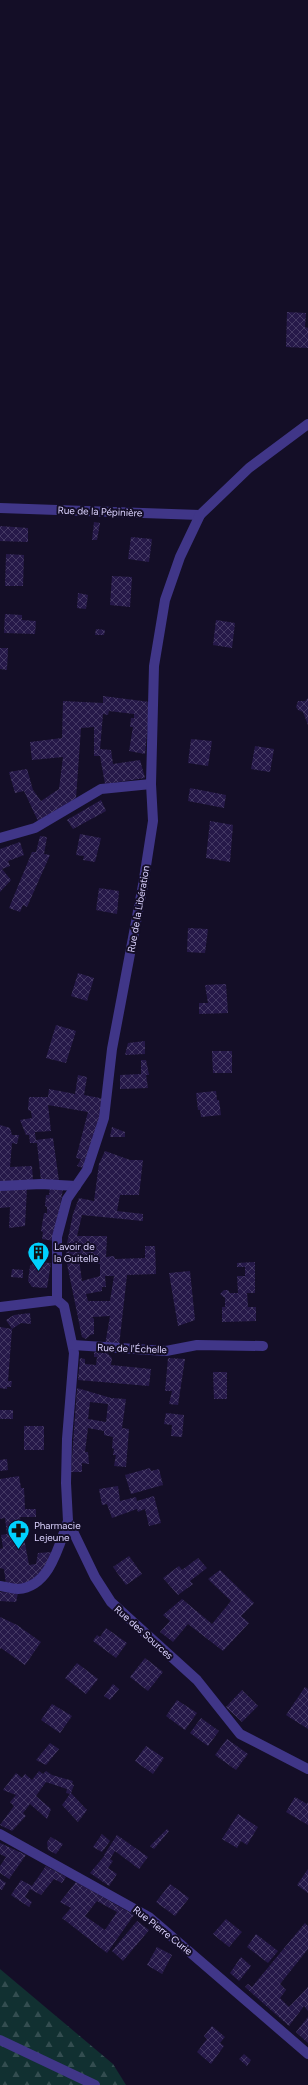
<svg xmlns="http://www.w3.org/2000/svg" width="308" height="2085" font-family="Figtree,sans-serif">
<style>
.forest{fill:url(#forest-firs)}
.building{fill:url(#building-cross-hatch);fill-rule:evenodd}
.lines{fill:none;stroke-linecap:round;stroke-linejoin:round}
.minor{stroke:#403688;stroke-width:10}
.labels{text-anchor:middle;stroke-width:4;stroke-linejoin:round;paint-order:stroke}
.street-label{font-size:10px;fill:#dcd3ff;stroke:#140e27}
.poi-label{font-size:10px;fill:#dcd3ff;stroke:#140e27;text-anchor:start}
</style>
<defs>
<pattern id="forest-firs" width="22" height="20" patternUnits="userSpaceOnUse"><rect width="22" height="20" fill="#113031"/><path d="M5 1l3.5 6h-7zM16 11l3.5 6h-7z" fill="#334d50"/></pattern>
<pattern id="building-cross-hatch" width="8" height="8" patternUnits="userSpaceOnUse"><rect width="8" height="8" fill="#261949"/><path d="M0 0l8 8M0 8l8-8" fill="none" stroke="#453a64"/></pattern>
</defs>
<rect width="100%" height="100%" fill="#140e27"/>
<polygon class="forest" points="0,1969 113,2064 126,2085 0,2085"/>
<g class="building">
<polygon points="287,312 306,313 305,327 308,328 308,348 286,347"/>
<polygon points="94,522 100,523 97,540 92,540"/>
<polygon points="0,526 28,528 28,542 0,541"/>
<polygon points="131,537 152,539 149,562 128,559"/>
<polygon points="6,554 24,555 23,586 5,586"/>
<polygon points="112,576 132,577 130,607 110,605"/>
<polygon points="78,593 88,595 86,609 77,608"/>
<polygon points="5,614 22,615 22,620 36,621 35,634 4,633"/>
<polygon points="216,620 235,623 232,648 213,645"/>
<polygon points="96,629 105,630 104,635 95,635"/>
<polygon points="0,648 8,648 7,670 0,669"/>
<polygon points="103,696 150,702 145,754 129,751 133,727 130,727 131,718 134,718 134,714 109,711 108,715 103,714 100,749 111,750 113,764 140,760 145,778 105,784 100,756 94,756 94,727 81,728 76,798 38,821 24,791 15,793 9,772 27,769 33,790 41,801 59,789 63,757 32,760 30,742 62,738 63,701 103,703"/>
<polygon points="308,698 308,725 303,712 298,710 296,707 298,701 305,701"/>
<polygon points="191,739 212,741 208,766 188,763"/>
<polygon points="255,746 274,749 270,772 251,769"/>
<polygon points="190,788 226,795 224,808 188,801"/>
<polygon points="101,800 106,811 73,829 67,820"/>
<polygon points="210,821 233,825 230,862 206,858"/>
<polygon points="80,834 101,838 95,862 83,860 84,856 76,855"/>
<polygon points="40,836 47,837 44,854 50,855 27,907 23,905 20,912 9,908 32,852 36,852"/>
<polygon points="20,842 24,855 8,861 10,866 2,869 11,880 0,892 0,849"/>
<polygon points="99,888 119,891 117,914 96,910"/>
<polygon points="188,928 208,929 205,953 187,952"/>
<polygon points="78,973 94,978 87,1001 71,996"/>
<polygon points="226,984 228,1013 199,1014 199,1003 208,1003 205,985"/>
<polygon points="56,1025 76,1031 66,1063 46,1058"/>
<polygon points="145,1041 145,1054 125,1055 128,1043"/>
<polygon points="212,1051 232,1051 232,1073 213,1073"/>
<polygon points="141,1060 146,1060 149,1075 146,1075 148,1088 120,1089 120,1075 141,1074"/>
<polygon points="78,1075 87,1077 84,1095 105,1099 95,1143 83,1168 77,1166 81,1159 76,1158 88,1112 48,1105 51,1131 35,1132 35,1134 36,1140 53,1138 59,1181 41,1181 37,1143 30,1143 29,1135 26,1135 20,1120 32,1118 31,1111 28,1110 29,1097 48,1097 49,1089 75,1094"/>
<polygon points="216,1091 217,1100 219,1100 221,1115 201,1117 200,1110 198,1110 196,1093"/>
<polygon points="0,1125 10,1128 12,1135 19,1135 17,1144 12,1143 10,1167 32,1166 33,1181 0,1182"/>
<polygon points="112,1127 125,1132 125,1137 110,1137"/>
<path d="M105,1151L130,1160H143L139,1195H120L117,1211L143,1214V1221L82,1215L77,1236H107L106,1257L114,1256L115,1259L145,1258V1246H155L156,1274L127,1275L119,1346L105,1345L110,1316L92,1317L94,1319V1334L90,1335L86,1339L82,1337L66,1259V1248L73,1214L79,1198L94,1201L99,1164ZM87,1258V1264H100V1276L82,1281L79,1259ZM105,1276H114L110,1301H88L86,1294L102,1291V1287H106Z"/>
<polygon points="27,1188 25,1226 9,1228 10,1207 0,1208 0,1190"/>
<polygon points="50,1188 63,1189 54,1241 42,1239 43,1232 41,1231 44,1213 47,1213 47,1207 45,1206 46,1195 49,1195"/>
<polygon points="36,1262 51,1263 47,1288 32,1287 28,1281 30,1266"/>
<polygon points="255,1262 255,1293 247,1293 248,1307 256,1307 256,1321 222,1322 222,1307 225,1307 225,1298 220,1294 224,1290 228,1290 230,1293 238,1293 237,1276 245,1276 245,1267 237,1267 237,1263"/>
<polygon points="12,1269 23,1270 23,1278 11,1277"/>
<polygon points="190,1271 195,1320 178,1326 169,1273"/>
<polygon points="30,1313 31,1324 21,1323 12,1329 6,1320 14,1315"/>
<polygon points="0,1327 12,1329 8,1381 12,1381 11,1387 7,1387 7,1389 0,1388"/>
<polygon points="94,1352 107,1353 112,1358 111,1365 151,1369 149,1386 78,1380 80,1358 85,1359 85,1364 96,1365 97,1357 94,1357"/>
<polygon points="168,1358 185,1359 178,1405 169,1404 172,1391 165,1391"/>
<polygon points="213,1372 227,1372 227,1399 214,1399"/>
<path d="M77,1388L111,1398L126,1399L122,1428L129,1429L126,1467L114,1466L116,1455H113L114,1449L112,1448L113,1437L104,1435V1431L88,1428L85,1452H88L89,1464L82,1463V1472H71ZM90,1402L108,1404L106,1422L88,1419Z"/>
<rect x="0" y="1410" width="13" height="9"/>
<polygon points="166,1413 184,1415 182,1437 171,1436 172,1425 164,1424"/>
<rect x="24" y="1426" width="20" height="24"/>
<polygon points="7,1459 8,1470 0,1471 0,1460"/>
<polygon points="150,1468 151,1471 159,1469 163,1485 131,1494 125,1475"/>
<polygon points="19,1476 21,1488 24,1488 25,1509 36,1509 36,1517 20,1517 29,1565 36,1564 38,1553 52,1552 49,1562 32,1581 14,1586 6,1584 4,1569 0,1568 0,1549 3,1548 1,1535 7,1534 5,1518 0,1519 0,1479"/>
<polygon points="118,1486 120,1501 136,1497 137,1501 154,1496 161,1523 149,1526 145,1509 138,1512 137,1509 112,1518 107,1504 102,1505 99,1489"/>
<polygon points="129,1556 142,1574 126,1585 113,1567"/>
<polygon points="198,1558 207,1568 190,1581 193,1584 178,1595 163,1578 179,1566 182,1570"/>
<polygon points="220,1570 254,1603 241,1616 249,1623 223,1651 188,1624 173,1642 160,1632 170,1621 163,1615 182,1599 212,1624 231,1601 208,1579"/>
<polygon points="0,1592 18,1593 16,1602 0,1601"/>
<polygon points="0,1617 17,1625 41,1642 25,1665 1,1648 0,1649"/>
<polygon points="106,1628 127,1643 116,1658 93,1641 97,1635 100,1637"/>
<polygon points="145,1658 163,1672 148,1691 130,1677"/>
<polygon points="77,1663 98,1679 86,1694 65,1678"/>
<polygon points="113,1684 119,1689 110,1700 104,1696"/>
<polygon points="305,1687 308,1689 308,1729 286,1715"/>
<polygon points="242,1690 258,1706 242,1722 226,1707"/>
<polygon points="177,1700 197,1713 185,1730 166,1716"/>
<polygon points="52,1704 72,1716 60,1733 41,1720"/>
<polygon points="201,1718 219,1731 208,1746 190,1733"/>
<polygon points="227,1739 248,1754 236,1770 215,1755"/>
<polygon points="50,1743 59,1749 46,1765 36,1760"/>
<polygon points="146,1746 164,1758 153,1774 135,1761"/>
<polygon points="39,1771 43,1774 46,1771 52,1775 73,1781 72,1784 74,1785 71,1793 87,1810 78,1822 62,1805 70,1794 66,1793 67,1789 46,1782 36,1796 51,1809 47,1819 30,1804 23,1813 26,1816 12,1831 0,1825 14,1806 10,1802 16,1795 3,1790 16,1773 22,1778 25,1774 32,1780"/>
<polygon points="295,1797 307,1804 308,1802 308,1825 286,1812"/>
<polygon points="238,1814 258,1827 247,1845 241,1841 237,1848 222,1839"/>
<polygon points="167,1829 169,1831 154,1849 150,1846"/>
<polygon points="102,1834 110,1841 102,1852 93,1847"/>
<polygon points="117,1835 148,1857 139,1869 115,1851 110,1859 113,1861 108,1868 117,1874 109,1886 90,1873 105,1855 104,1855"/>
<polygon points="51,1837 63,1844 56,1854 48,1850 47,1842"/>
<polygon points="0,1843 26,1855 9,1879 0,1873 0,1866 6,1857 0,1854"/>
<polygon points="46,1866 66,1877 62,1883 54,1879 41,1895 30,1889 25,1897 32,1902 29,1907 11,1895 21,1880 32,1886"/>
<polygon points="308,1869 308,1893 297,1885"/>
<polygon points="0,1879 6,1883 2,1890 0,1889"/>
<path d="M76,1882L134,1915L107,1953L62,1918L71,1908L60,1902ZM97,1901L117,1912L105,1930L85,1916Z"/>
<polygon points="170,1884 189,1898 175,1916 156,1902"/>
<polygon points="226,1919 242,1932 229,1947 213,1934"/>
<polygon points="137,1921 149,1930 123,1961 112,1951"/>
<polygon points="305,1923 308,1926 308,1949 280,1984 286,1990 280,1998 289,2007 308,1987 308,2011 304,2006 289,2026 245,1987 248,1984 252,1987"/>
<polygon points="256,1934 278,1951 268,1963 247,1947"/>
<polygon points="157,1947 172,1955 162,1974 147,1965"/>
<polygon points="241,1957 251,1966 239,1981 230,1973"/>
<polygon points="308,2017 308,2043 296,2032"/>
<polygon points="212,2026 225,2037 220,2043 224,2046 211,2064 197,2052 207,2039 204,2036"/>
<polygon points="244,2054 251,2060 247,2066 239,2059"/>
</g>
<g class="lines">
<g class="minor">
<polyline points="0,508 200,515"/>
<polyline points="0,838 35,828 101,789 151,784"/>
<polyline points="0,1186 41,1184 76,1186"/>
<polyline points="57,1300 64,1306 74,1353 67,1439 66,1483 68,1521 95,1577 111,1602 197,1680 240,1734 308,1769"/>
<polyline points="0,1307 57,1300 57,1237 67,1199 87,1170 104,1118 112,1049 143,885 153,821 151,784 154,666 165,600 180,557 200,515 249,468 308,424"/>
<polyline points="73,1345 166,1351 197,1345 263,1346"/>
<path d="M0,1586C6,1587 13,1589 18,1589C50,1587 59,1545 68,1521"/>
<polyline points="0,1834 149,1917 308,2054"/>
<polyline points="0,2040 95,2085"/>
</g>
</g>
<defs>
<symbol id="building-pin" viewBox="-11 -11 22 30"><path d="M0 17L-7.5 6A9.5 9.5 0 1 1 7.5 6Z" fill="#00d1fe" stroke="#140e27"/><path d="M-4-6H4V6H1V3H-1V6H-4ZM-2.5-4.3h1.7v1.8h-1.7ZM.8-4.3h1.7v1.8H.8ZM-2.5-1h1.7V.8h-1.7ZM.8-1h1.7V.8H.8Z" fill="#111"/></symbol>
<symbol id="pharmacy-pin" viewBox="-11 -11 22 30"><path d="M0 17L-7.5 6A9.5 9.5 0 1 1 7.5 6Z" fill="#00d1fe" stroke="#140e27"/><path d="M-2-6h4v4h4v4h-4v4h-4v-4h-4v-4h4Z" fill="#111"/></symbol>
</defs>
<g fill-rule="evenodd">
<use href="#building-pin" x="26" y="1240" width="25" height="34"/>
<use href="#pharmacy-pin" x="6" y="1518" width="25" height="34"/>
</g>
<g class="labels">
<g class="street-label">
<text transform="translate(100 511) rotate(2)" y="4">Rue de la Pépinière</text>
<text transform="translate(138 909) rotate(-80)" y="4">Rue de la Libération</text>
<text transform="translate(132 1348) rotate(2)" y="4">Rue de l'Échelle</text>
<text transform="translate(144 1632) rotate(42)" y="4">Rue des Sources</text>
<text transform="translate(163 1930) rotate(38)" y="4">Rue Pierre Curie</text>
</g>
<g class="poi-label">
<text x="54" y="1250">Lavoir de<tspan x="54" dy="12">la Guitelle</tspan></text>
<text x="34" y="1529">Pharmacie<tspan x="34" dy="12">Lejeune</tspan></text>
</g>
</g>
</svg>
